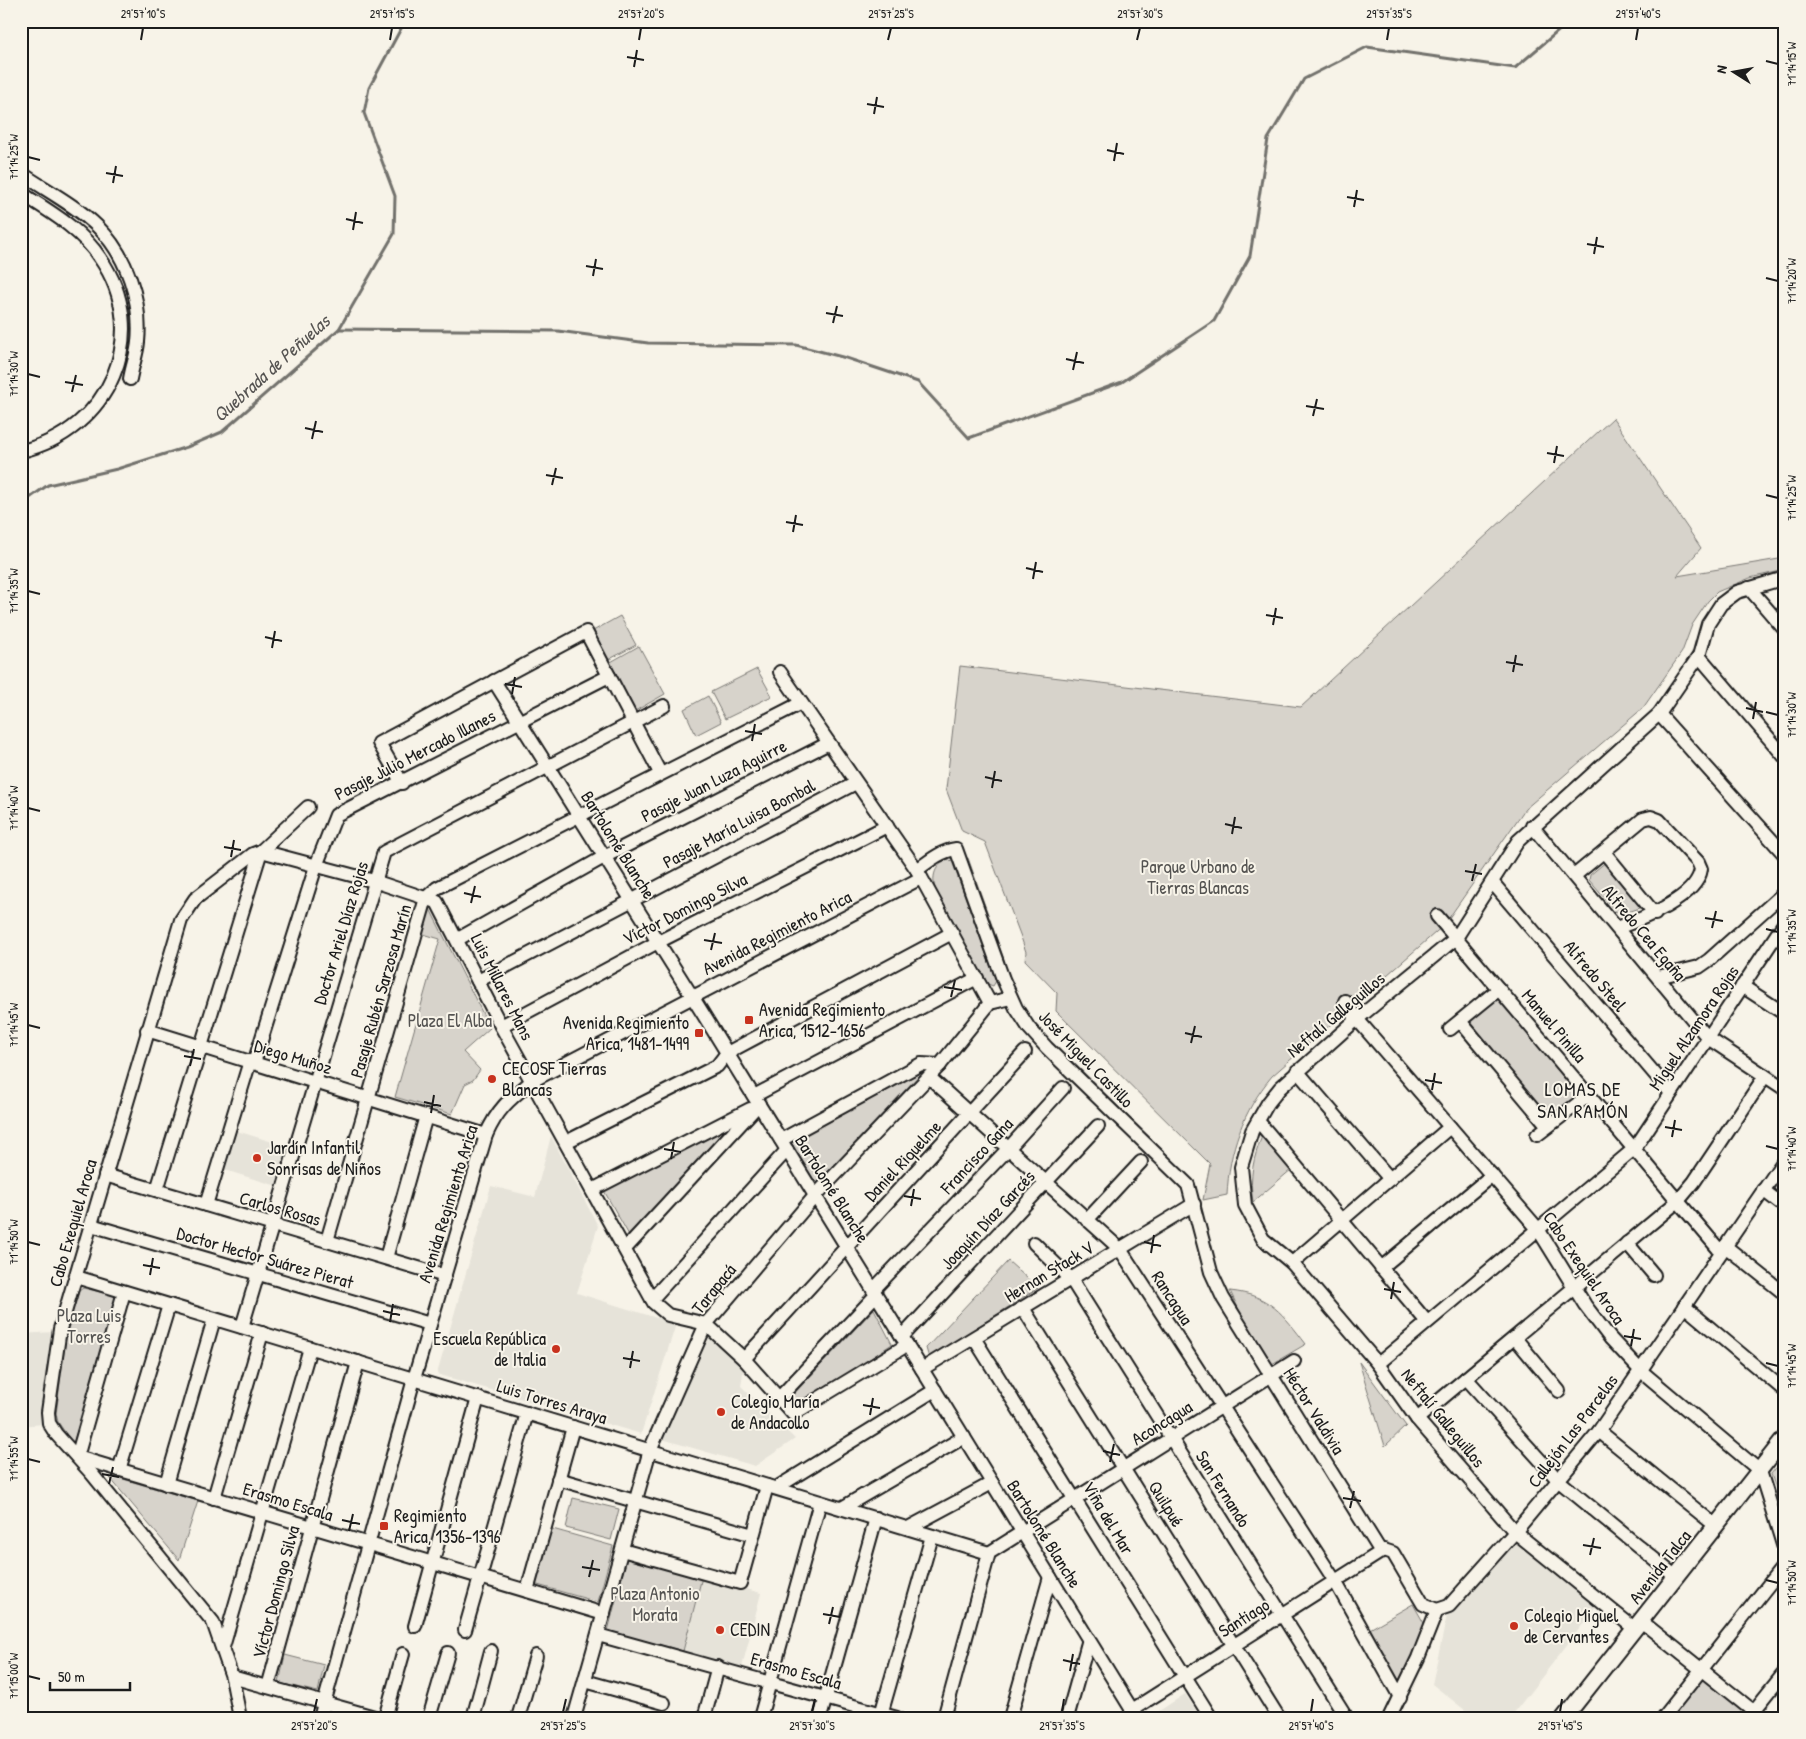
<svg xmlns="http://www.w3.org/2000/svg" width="1806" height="1739" font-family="'Patrick Hand',sans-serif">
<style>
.built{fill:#e6e3d9}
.green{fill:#d7d3cb;stroke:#7a7874}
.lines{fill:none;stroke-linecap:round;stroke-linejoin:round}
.stream{stroke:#72716c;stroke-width:3}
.minor-casing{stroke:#1c1c1c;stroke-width:16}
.major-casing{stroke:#1c1c1c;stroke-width:19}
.minor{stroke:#f7f3e8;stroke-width:12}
.major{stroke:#f7f3e8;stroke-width:15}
.ticks{fill:none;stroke:#1c1c1c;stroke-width:2}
.poi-dot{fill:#c8321e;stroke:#f7f3e8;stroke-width:2}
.labels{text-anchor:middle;stroke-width:4;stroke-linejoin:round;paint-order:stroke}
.street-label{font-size:18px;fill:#1c1c1c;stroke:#f7f3e8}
.park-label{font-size:18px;fill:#545351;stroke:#f7f3e8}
.poi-label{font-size:18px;fill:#1c1c1c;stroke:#f7f3e8;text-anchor:start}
.water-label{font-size:19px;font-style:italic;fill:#565452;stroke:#f7f3e8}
.neighbourhood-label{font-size:19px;letter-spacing:1px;fill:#1c1c1c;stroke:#f7f3e8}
.neatline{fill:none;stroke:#1c1c1c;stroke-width:2}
.ticks-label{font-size:12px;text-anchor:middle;fill:#1c1c1c}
</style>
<rect width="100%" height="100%" fill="#f7f3e8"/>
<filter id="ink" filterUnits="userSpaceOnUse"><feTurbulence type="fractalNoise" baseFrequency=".02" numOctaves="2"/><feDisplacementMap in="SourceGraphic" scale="10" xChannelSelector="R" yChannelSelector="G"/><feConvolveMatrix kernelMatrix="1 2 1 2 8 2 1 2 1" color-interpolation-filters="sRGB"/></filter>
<g filter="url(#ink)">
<g class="built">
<polygon points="237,1131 289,1147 277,1186 225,1170"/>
<polygon points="551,1136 598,1226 577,1293 676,1324 641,1434 437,1374 491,1186 535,1197"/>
<polygon points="54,1332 43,1424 21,1426 21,1334"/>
<polygon points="711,1334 744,1365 741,1386 795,1439 755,1466 662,1439"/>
<polygon points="1514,1539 1597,1606 1510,1718 1475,1718 1432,1684 1448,1611"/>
<polygon points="702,1577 761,1593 742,1667 683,1651"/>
<polygon points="1185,1694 1201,1718 1150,1718 1150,1717"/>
</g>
<g class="green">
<path d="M1613,418L1701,548L1677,576L1785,558V570L1750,578L1717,592L1708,601L1692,625L1682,652L1643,708L1525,809L1444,925L1272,1076C1243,1111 1229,1150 1227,1195L1203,1200L1210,1164L1056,1011L1057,993L1025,960L1026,952L1021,937L985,842L962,831L946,789L960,666L1301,707Z"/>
<polygon points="620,616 636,645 608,660 593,631"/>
<polygon points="639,646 665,694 635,711 609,663"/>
<polygon points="757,669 772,696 725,719 711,692"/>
<polygon points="708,696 721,722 696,735 684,709"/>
<polygon points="966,858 968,858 1005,962 1004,962"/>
<path d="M947,859L952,861L996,981L993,986L988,984L937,894C931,879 933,867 947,859Z"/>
<polygon points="1607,861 1643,907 1622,914 1616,912 1589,880 1590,875"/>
<polygon points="428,905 490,1028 463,1052 480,1070 473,1080 465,1084 452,1114 395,1097 440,939 420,933"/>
<polygon points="1498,998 1578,1095 1548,1120 1468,1023"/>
<polygon points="1070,1059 1184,1171 1184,1173 1068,1061"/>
<polygon points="924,1070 815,1185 788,1143 918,1071"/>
<polygon points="743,1115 630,1237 603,1189"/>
<path d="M1263,1134L1292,1169L1253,1202C1249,1178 1253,1157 1263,1134Z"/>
<polygon points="1785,1175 1785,1198 1774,1189"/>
<polygon points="1008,1261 1038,1288 929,1358 926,1348"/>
<polygon points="83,1288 119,1296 73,1444 58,1422 56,1414 67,1329 79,1291"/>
<path d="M1230,1291C1270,1295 1283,1314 1306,1344L1272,1364L1245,1322Z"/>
<polygon points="874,1309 892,1344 794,1410 787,1401"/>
<polygon points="1359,1362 1406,1426 1385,1446"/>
<polygon points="1785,1457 1785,1515 1771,1474"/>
<polygon points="113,1476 198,1501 179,1560 110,1478"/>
<polygon points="573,1498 619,1509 611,1540 566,1528"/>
<polygon points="549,1528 613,1546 598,1602 534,1584"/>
<polygon points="627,1557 702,1577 683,1651 608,1631"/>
<polygon points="1413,1604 1425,1625 1400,1687 1368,1630"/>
<polygon points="285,1655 324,1665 318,1692 279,1683"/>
<polygon points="1704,1677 1747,1712 1743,1718 1672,1718"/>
</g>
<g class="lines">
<g class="stream">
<polyline points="339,329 558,331 648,343 796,345 846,358 918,382 969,438 1122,382 1214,321 1250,256 1268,139 1304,79 1367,47 1515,68 1570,21"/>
<polyline points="21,504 48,485 117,469 187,447 222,432 339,329 394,234 395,196 364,113 369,88 405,21"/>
</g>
<defs>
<g id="minor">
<path d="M21,173C46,190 75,205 97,226C127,255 142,301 138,342C137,354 132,367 130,379"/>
<path d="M21,193C50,212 81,229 100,258C153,334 109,431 21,451"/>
<polyline points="1749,588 1785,630"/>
<polyline points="1699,656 1785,757"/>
<polyline points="780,672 917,870 990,1003"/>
<polyline points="494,681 700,1009 1137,1718"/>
<polyline points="1659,714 1785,855"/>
<polyline points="402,783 379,743 586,632 660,773"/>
<polyline points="1532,826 1708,1038 1785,1089"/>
<polyline points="261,851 374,881 437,902 501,1026 654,1303 668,1315 706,1324 744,1359 793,1414 907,1345"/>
<polyline points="1604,852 1655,914"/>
<path d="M917,870C929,861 941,851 956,849L1003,979L1016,1008L1029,1028L1047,1048L1188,1185L1211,1272L1223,1298L1381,1552"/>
<path d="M1574,876L1643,819L1651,817L1659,820L1698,862L1701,869C1697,898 1642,919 1617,928"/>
<polyline points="1492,882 1671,1093"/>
<polyline points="1437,916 1721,1252"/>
<polyline points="458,939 604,857 829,743"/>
<polyline points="1658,977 1699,967 1709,960 1785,892"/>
<polyline points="478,981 856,783"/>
<polyline points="1742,986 1785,1014"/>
<polyline points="1345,1001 1357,1019 1538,1229 1585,1305 1610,1338 1640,1370 1760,1471 1785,1551"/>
<polyline points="1460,1021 1548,1126"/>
<polyline points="501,1026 658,942 887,826"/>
<polyline points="1450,1029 1499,989"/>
<polyline points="147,1030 486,1135"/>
<polyline points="254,1063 316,866 336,815 609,676"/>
<polyline points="1297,1071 1390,1179"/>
<polyline points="929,1077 1120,1249 1335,1581 1400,1697"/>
<polyline points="754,1096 977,978"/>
<polyline points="1258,1121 1427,1322"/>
<polyline points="1537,1135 1589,1095"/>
<polyline points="781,1140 921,1064 940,1065"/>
<polyline points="566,1142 717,1066 727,1053 952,933"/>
<polyline points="105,1175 445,1276"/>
<polyline points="157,1190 261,851"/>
<polyline points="592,1190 750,1109"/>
<polyline points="1763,1190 1785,1207"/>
<polyline points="206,1205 250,1061"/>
<polyline points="1087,1220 1141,1162"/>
<polyline points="91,1225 430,1324"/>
<polyline points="327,1241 426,898 437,888 801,703"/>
<polyline points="1034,1243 1071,1279 1347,1718"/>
<polyline points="1627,1243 1654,1275"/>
<polyline points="1725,1246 1785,1294"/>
<polyline points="625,1249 759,1104"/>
<polyline points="386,1258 426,1116"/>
<polyline points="1292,1263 1450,1127"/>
<polyline points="1381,1268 1492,1175"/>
<polyline points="76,1277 989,1553"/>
<polyline points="873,1290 1008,1149 1063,1088"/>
<polyline points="124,1292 77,1457 604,1614"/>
<polyline points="652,1299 787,1150"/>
<polyline points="1684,1306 1785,1391"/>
<polyline points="1023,1308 1279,1718"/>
<polyline points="242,1327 384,852 664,706"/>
<polyline points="902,1337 1098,1126"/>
<polyline points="974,1338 1211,1718"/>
<polyline points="1515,1338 1559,1391"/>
<polyline points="744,1359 1025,1052"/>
<polyline points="1378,1364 1635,1148 1785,922"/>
<polyline points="922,1369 1194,1204"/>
<polyline points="1466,1378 1559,1481 1676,1577"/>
<polyline points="779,1398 876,1295"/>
<polyline points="1417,1419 1678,1201 1694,1182 1765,1076"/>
<polyline points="1599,1431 1716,1526"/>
<polyline points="119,1470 169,1305"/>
<polyline points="558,1479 753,1535"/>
<polyline points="166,1484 214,1319"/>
<polyline points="776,1488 935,1390"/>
<polyline points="214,1498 262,1333"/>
<polyline points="842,1508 964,1437"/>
<polyline points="908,1528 992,1483"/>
<polyline points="622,1550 740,1583 767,1486"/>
<polyline points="527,1591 573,1427"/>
<polyline points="1641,1621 1753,1711"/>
<polyline points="415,1626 478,1398"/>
<polyline points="1635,1629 1515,1532 1417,1419 1378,1364 1292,1263 1263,1239 1245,1205 1241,1167 1252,1131 1268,1103 1280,1088 1357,1019 1456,938 1518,841 1659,714 1699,656 1708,624 1721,604 1737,592 1785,578"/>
<polyline points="465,1630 527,1413"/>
<polyline points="598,1635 897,1718"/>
<polyline points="223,1647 310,1348"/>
<polyline points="232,1677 378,1718"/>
<polyline points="585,1681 664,1703"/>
<polyline points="268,1687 358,1362"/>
<polyline points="1130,1716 1132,1710 1384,1550 1393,1553 1423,1604 1437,1610 1449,1606 1515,1532 1599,1431 1785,1159"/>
<polyline points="1749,1717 1785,1672"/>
<polyline points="240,1718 232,1677 213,1622 92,1474 56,1434 49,1423 48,1412 60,1329 181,920 195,899 253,854 261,851 308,807"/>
<path d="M320,1718L414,1379L486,1135C498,1108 510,1099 532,1081L921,878"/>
<polyline points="385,1718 403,1654"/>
<polyline points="429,1718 448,1653"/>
<polyline points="473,1718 491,1651"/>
<polyline points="518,1718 536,1656"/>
<polyline points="574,1718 650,1450 706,1324 815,1196 940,1065 990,1003 1011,998"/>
<polyline points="704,1718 718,1667"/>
<polyline points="760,1718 820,1502"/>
<polyline points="820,1718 876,1518"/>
<polyline points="880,1718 932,1536"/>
<polyline points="944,1718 989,1553 1294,1361"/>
<polyline points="1010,1718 1050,1577"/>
<polyline points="1067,1718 1089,1639"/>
<polyline points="1389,1718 1418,1658 1437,1610"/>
<polyline points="1663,1718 1785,1564"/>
</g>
<polyline id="major" points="1564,1718 1785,1438"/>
</defs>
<use href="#minor" class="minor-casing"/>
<use href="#major" class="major-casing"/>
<use href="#minor" class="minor"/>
<use href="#major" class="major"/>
</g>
</g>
<path class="ticks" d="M141,40L143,28M390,40L392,28M639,40L641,28M888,40L891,28M1137,40L1140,28M1387,40L1389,28M1636,40L1638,28M627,57L644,60M1766,61L1778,64M634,67L637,50M867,104L884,107M874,114L877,97M1107,150L1124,154M28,157L40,160M1114,161L1117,143M106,173L123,176M113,183L116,166M1347,197L1364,200M1354,207L1357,190M346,219L363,223M353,230L356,212M1587,244L1604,247M1594,254L1597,237M586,266L603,269M593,276L596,259M1766,278L1778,281M826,313L843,316M833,323L837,306M1066,359L1084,363M1073,370L1077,352M28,374L40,377M65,382L83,385M72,392L76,375M1306,406L1324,409M1313,416L1317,399M305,428L323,432M312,439L316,421M1547,453L1564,456M1554,463L1557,446M546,475L563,478M552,485L556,468M1766,495L1778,498M786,522L803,525M793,532L796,515M1026,568L1043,572M1033,579L1036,562M28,591L40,594M1266,615L1283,618M1273,625L1276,608M265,637L282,641M272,648L275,631M1506,662L1523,665M1513,672L1516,655M505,684L522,687M512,694L515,677M1746,708L1763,712M1766,712L1778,715M1753,719L1756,702M745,731L762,734M752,741L755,724M985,777L1002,781M992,788L995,771M28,808L40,811M1225,824L1242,828M1232,834L1235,817M224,847L241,850M231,857L234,840M1465,871L1482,874M1472,881L1476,864M464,893L481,897M471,903L475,886M1705,918L1723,921M1712,928L1716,911M1766,929L1778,932M704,940L722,943M711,950L715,933M944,987L962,990M951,997L955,980M28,1025L40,1028M1185,1033L1202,1037M1191,1043L1195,1026M184,1056L201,1059M190,1066L194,1049M1425,1080L1442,1083M1432,1090L1435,1073M424,1102L441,1106M431,1113L434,1095M1665,1127L1682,1130M1672,1137L1675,1120M1766,1146L1778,1149M664,1149L681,1152M671,1159L674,1142M904,1196L921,1199M911,1206L914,1189M28,1242L40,1245M1144,1242L1161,1246M1151,1253L1154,1235M143,1265L160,1268M150,1275L153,1258M1384,1289L1401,1292M1391,1299L1394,1282M383,1311L400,1315M390,1322L393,1304M1624,1336L1641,1339M1631,1346L1634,1329M623,1358L640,1361M1766,1363L1778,1366M630,1368L633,1351M863,1405L880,1408M870,1415L873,1398M1103,1451L1120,1455M28,1459L40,1462M1110,1462L1114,1444M102,1474L119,1477M109,1484L113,1467M1343,1498L1361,1501M1350,1508L1354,1491M342,1520L360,1524M349,1531L353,1514M1583,1545L1601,1548M1590,1555L1594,1538M582,1567L600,1570M589,1577L593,1560M1766,1580L1778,1583M823,1614L840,1617M829,1624L833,1607M1063,1660L1080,1664M1070,1671L1073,1654M28,1676L40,1679M314,1712L317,1699M563,1712L566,1699M812,1712L815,1699M1062,1712L1064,1699M1311,1712L1313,1699M1560,1712L1562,1699"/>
<g class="poi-dot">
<rect x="744" y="1015" width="10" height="10" rx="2.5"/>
<rect x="694" y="1028" width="10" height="10" rx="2.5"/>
<circle cx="492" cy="1079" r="5"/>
<circle cx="257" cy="1158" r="5"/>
<circle cx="556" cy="1349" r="5"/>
<circle cx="721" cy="1412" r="5"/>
<rect x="379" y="1521" width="10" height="10" rx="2.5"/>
<circle cx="1514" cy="1626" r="5"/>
<circle cx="720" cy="1630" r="5"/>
</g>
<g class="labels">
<g class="street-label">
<text transform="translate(415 755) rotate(-27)" y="6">Pasaje Julio Mercado Illanes</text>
<text transform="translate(714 781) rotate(-27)" y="6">Pasaje Juan Luza Aguirre</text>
<text transform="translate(739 824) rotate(-28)" y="6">Pasaje María Luisa Bombal</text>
<text transform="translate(618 845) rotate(58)" y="6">Bartolomé Blanche</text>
<text transform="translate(685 909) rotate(-27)" y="6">Víctor Domingo Silva</text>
<text transform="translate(341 933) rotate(-73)" y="6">Doctor Ariel Díaz Rojas</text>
<text transform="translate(777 933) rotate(-27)" y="6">Avenida Regimiento Arica</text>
<text transform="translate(1644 933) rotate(50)" y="6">Alfredo Cea Egaña</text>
<text transform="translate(1595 976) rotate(50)" y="6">Alfredo Steel</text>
<text transform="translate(502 987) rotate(63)" y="6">Luis Millares Mans</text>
<text transform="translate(381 991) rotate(-74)" y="6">Pasaje Rubén Sarzosa Marín</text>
<text transform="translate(1336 1015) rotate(-40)" y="6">Neftalí Galleguillos</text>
<text transform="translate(1554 1026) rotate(50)" y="6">Manuel Pinilla</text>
<text transform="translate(1694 1028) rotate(-56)" y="6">Miguel Alzamora Rojas</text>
<text transform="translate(293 1057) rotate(17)" y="6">Diego Muñoz</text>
<text transform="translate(1086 1059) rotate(46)" y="6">José Miguel Castillo</text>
<text transform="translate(977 1156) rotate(-47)" y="6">Francisco Gana</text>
<text transform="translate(903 1161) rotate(-47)" y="6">Daniel Riquelme</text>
<text transform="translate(832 1189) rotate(58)" y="6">Bartolomé Blanche</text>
<text transform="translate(448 1204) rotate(-73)" y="6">Avenida Regimiento Arica</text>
<text transform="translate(280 1209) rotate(16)" y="6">Carlos Rosas</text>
<text transform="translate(988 1220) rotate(-47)" y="6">Joaquín Díaz Garcés</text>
<text transform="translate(73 1223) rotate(-74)" y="6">Cabo Exequiel Aroca</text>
<text transform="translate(265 1258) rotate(16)" y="6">Doctor Hector Suárez Pierat</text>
<text transform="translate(1584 1268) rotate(56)" y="6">Cabo Exequiel Aroca</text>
<text transform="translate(1049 1272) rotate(-31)" y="6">Hernan Stack V</text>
<text transform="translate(714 1289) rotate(-51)" y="6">Tarapacá</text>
<text transform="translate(1172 1298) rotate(57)" y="6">Rancagua</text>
<text transform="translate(552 1402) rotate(17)" y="6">Luis Torres Araya</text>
<text transform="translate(1314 1411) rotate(58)" y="6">Héctor Valdivia</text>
<text transform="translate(1443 1418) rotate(51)" y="6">Neftalí Galleguillos</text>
<text transform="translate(1162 1423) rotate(-32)" y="6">Aconcagua</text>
<text transform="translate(1573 1431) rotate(-53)" y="6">Callejón Las Parcelas</text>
<text transform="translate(1223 1489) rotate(58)" y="6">San Fernando</text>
<text transform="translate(288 1502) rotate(17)" y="6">Erasmo Escala</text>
<text transform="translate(1166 1504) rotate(58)" y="6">Quilpué</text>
<text transform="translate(1108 1518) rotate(59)" y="6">Viña del Mar</text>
<text transform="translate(1044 1534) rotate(58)" y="6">Bartolomé Blanche</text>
<text transform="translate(1660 1567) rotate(-52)" y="6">Avenida Talca</text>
<text transform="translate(276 1592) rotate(-75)" y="6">Víctor Domingo Silva</text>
<text transform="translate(1244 1618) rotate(-32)" y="6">Santiago</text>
<text transform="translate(796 1671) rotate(16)" y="6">Erasmo Escala</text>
</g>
<g class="park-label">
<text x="1198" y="873">Parque Urbano de<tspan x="1198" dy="21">Tierras Blancas</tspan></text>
<text x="450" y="1027">Plaza El Alba</text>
<text x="89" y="1322">Plaza Luis<tspan x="89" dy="21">Torres</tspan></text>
<text x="655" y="1600">Plaza Antonio<tspan x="655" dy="21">Morata</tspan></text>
</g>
<g class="poi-label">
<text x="759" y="1016">Avenida Regimiento<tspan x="759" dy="21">Arica, 1512-1656</tspan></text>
<text x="689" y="1029" text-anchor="end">Avenida Regimiento<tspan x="689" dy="21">Arica, 1481-1499</tspan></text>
<text x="502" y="1075">CECOSF Tierras<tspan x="502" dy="21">Blancas</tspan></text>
<text x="267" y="1154">Jardín Infantil<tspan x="267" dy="21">Sonrisas de Niños</tspan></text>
<text x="546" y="1345" text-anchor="end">Escuela República<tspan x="546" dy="21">de Italia</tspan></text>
<text x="731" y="1408">Colegio María<tspan x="731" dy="21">de Andacollo</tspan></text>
<text x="394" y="1522">Regimiento<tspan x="394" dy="21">Arica, 1356-1396</tspan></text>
<text x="1524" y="1622">Colegio Miguel<tspan x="1524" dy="21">de Cervantes</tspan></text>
<text x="730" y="1636">CEDIN</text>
</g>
<g class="water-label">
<text transform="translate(271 368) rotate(-42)" y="7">Quebrada de Peñuelas</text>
</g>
<g class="neighbourhood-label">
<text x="1583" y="1096">LOMAS DE<tspan x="1583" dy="22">SAN RAMÓN</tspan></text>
</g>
</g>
<rect width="1806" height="1739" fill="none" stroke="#f7f3e8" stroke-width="55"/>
<g transform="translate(1734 72) rotate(281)" stroke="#f7f3e8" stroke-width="4" paint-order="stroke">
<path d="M0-4L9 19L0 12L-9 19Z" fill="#1c1c1c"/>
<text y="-8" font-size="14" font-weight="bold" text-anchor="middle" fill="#1c1c1c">N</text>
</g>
<path d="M50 1682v8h80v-8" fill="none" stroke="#1c1c1c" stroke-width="2.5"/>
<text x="58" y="1682" font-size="15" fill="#1c1c1c" stroke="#f7f3e8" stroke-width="4" paint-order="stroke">50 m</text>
<rect x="28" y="28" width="1750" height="1684" class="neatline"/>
<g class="ticks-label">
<text x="143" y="18">29°57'10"S</text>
<text x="392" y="18">29°57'15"S</text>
<text x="641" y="18">29°57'20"S</text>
<text x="891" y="18">29°57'25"S</text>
<text x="1140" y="18">29°57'30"S</text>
<text x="1389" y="18">29°57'35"S</text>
<text x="1638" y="18">29°57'40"S</text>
<text transform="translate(1792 64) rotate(-90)" y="4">71°14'15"W</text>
<text transform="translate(14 157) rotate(-90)" y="4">71°14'25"W</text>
<text transform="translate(1792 281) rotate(-90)" y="4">71°14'20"W</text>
<text transform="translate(14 374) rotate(-90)" y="4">71°14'30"W</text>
<text transform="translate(1792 498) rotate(-90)" y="4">71°14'25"W</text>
<text transform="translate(14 591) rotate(-90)" y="4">71°14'35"W</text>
<text transform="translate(1792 715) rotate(-90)" y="4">71°14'30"W</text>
<text transform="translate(14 808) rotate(-90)" y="4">71°14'40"W</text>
<text transform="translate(1792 932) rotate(-90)" y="4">71°14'35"W</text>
<text transform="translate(14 1025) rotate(-90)" y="4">71°14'45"W</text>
<text transform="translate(1792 1149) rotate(-90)" y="4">71°14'40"W</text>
<text transform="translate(14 1242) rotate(-90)" y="4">71°14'50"W</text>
<text transform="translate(1792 1366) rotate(-90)" y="4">71°14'45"W</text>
<text transform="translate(14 1459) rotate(-90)" y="4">71°14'55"W</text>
<text transform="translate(1792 1583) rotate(-90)" y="4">71°14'50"W</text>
<text transform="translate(14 1676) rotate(-90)" y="4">71°15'00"W</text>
<text x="314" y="1730">29°57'20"S</text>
<text x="563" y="1730">29°57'25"S</text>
<text x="812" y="1730">29°57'30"S</text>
<text x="1062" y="1730">29°57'35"S</text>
<text x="1311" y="1730">29°57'40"S</text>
<text x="1560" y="1730">29°57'45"S</text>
</g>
</svg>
